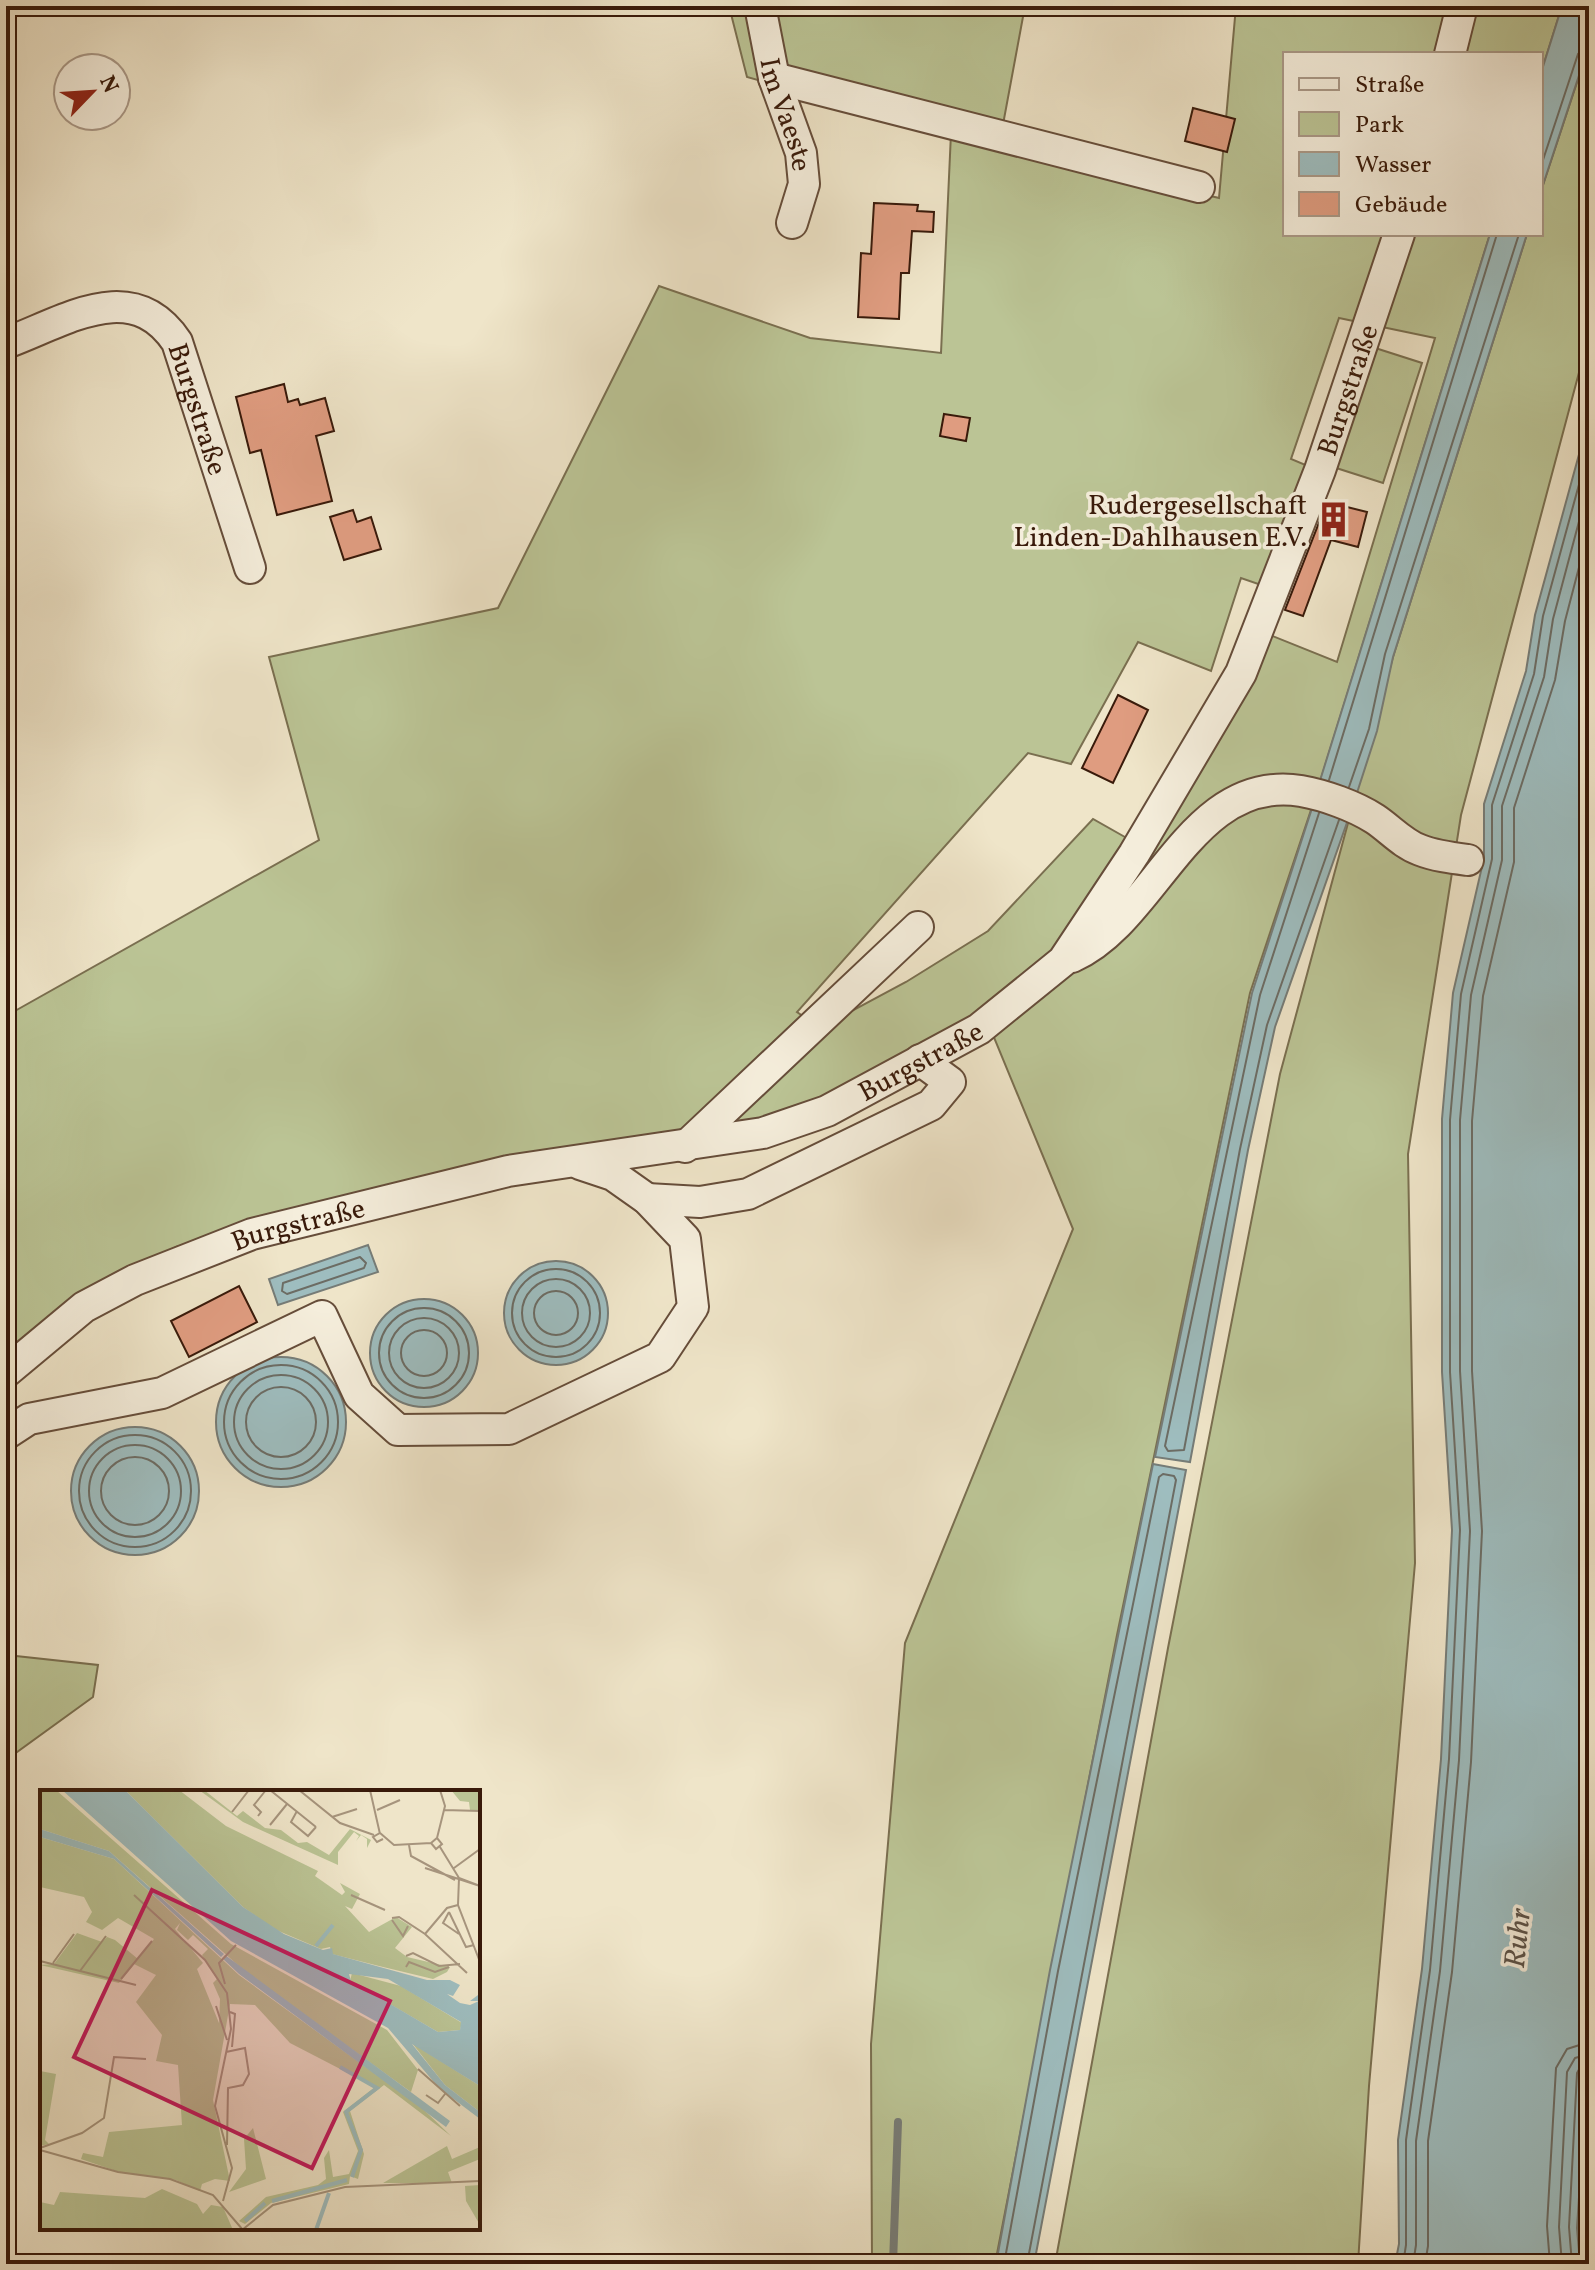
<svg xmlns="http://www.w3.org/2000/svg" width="1595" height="2270" font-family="Vollkorn,serif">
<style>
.green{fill:#bbc495;stroke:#7a6f50;stroke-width:2;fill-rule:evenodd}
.water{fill:#9ebdbf;stroke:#767c77;stroke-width:2}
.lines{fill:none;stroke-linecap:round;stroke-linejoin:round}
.shore{stroke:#6c6c64;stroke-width:2}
.stream{stroke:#767c77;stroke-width:8}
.building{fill:#df9c80;stroke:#391a0a;stroke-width:2}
.minor-casing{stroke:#664d3a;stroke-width:34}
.minor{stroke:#f5eedc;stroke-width:30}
.labels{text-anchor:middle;stroke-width:7;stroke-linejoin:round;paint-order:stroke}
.street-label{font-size:28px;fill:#391a0a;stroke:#f5eedc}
.poi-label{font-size:28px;fill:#391a0a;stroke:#f5eedc;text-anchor:end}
.water-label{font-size:30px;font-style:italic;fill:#5c5349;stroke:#f5eedc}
.inset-river{fill:none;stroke:#9ebdbf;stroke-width:4}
.inset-road{fill:none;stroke:#a6947d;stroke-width:2}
.view{fill:#c2185b;fill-opacity:0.15;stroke:#c2185b;stroke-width:4}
.inset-edge{fill:none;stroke:#391a0a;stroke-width:4}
</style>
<rect width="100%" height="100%" fill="#efe5c9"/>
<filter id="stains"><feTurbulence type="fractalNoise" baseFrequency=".0025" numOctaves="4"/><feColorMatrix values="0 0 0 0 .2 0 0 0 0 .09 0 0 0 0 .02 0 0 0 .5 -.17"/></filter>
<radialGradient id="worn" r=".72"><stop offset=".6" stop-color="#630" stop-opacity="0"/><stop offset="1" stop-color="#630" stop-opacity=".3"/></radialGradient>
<g class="green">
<path d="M729,6H1025L999,146L1219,198L1236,6H1562L1541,73V54H1285V234H1490L1315,798L1250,993L1117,1635L995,2264H872L871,2044L905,1643L1073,1229L991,1030L827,1107L748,1126L513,1155L176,1247L141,1267L6,1363V1016L319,840L269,657L498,608L659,286L810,338L941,353L951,133L747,77ZM1339,318L1435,338L1337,662L1265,633L1132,841L1093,819L988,931L906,982L820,1028L797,1012L1028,753L1071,764L1138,642L1211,671L1241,578L1264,586L1308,466L1291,459Z"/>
<polygon points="1589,46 1589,335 1461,815 1408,1154 1415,1563 1369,2086 1358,2264 1055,2264 1168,1648 1280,1074 1393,657 1527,234 1541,234 1541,191"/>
<polygon points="1369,346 1422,363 1383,483 1330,466"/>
<polygon points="6,1650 16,1656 98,1665 93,1697 6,1760"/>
<polygon points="1589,2043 1589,2264 1580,2264 1577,2228"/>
</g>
<g class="water">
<polygon points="1562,6 1589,6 1589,45 1541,191 1541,73"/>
<polygon points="1490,234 1527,234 1393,657 1377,731 1355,799 1318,787"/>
<polygon points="1589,418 1589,2043 1577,2228 1580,2264 1395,2264 1399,2244 1398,2140 1422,1969 1441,1759 1452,1530 1442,1372 1442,1119 1453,993 1484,858 1484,804 1526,671 1535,615"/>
<polygon points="1315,799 1350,814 1275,1027 1248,1150 1190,1462 1155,1457 1252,993"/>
<polygon points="368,1245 378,1272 278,1305 269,1279"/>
<circle cx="556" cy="1313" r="52"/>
<circle cx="424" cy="1353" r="54"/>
<circle cx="281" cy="1422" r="65"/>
<circle cx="135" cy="1491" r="64"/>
<polygon points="1153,1464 1186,1470 1034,2264 996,2264 1050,1970"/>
</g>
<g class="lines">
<g class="shore">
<polyline points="1541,166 1578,54 1589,48"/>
<polyline points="1329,780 1497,234"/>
<polyline points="1349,787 1369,729 1385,654 1519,234"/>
<polyline points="1319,813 1260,995 1165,1446 1168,1451 1184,1450 1240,1149 1267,1025 1339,820"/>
<polygon points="360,1257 366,1263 364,1268 287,1294 282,1291 283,1283"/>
<circle cx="556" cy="1313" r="44"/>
<circle cx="556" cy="1313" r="34"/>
<circle cx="556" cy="1313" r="22"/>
<circle cx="424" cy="1353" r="45"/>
<circle cx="424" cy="1353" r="35"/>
<circle cx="424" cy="1353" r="23"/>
<circle cx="281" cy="1422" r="57"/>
<circle cx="281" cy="1422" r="47"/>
<circle cx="281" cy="1422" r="35"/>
<circle cx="135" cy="1491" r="56"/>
<circle cx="135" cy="1491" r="46"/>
<circle cx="135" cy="1491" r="34"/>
<polyline points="1004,2264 1058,1971 1159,1477 1163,1474 1174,1476 1176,1480 1027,2264"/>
<polyline points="1403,2264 1406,2245 1406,2140 1430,1970 1449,1759 1460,1530 1450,1372 1450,1120 1461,994 1492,859 1492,805 1534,674 1543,616 1589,448"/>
<polyline points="1413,2264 1416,2245 1416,2141 1440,1971 1459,1760 1470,1531 1460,1371 1460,1120 1471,995 1502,860 1502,806 1544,677 1553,619 1589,484"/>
<polyline points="1425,2264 1428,2246 1428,2141 1452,1972 1471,1762 1482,1531 1472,1371 1472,1121 1483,996 1514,862 1514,808 1555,680 1565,621 1589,529"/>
<polyline points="1550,2264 1547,2226 1556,2068 1567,2049 1589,2042"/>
<polyline points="1562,2264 1559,2227 1567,2072 1575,2058 1589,2054"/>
<polyline points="1572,2264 1569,2227 1577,2073 1581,2066 1589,2064"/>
</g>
<polyline class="stream" points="893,2264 898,2122"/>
</g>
<g class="building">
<polygon points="1193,108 1235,119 1227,152 1185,141"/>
<polygon points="874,203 918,205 917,211 934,212 933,232 912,231 909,273 901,273 899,319 858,317 861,253 871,254"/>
<polygon points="284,384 288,402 298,399 300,405 325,398 334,431 316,436 332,501 277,515 261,450 250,453 236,397"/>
<polygon points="944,414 970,418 966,441 940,436"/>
<polygon points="1327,502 1367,512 1358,547 1331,540 1303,616 1285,610"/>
<polygon points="353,510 357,522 371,517 381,549 344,560 330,517"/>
<polygon points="1118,695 1148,710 1113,783 1082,768"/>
<polygon points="239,1286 257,1322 189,1357 171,1321"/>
</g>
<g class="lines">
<defs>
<g id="minor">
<path id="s1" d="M760,6L774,78L801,153L804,184L792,223"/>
<polyline points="1450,54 1462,6"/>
<polyline points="774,78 1199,187"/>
<path id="s2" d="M6,343C66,321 132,275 177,342L250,568"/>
<path d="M1072,957C1156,920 1190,773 1301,791C1324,795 1355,806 1375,819C1390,829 1403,844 1420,850C1435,856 1452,858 1468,860"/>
<polyline points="685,1147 918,927"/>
<polyline points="647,1199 700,1202 748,1194 931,1105 950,1082 920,1060"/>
<path id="s3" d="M6,1372L84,1307L135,1280L252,1234L508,1171L763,1133L827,1111L979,1029L1063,961L1134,854L1241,673L1320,470L1399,234"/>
<polyline points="6,1434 29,1419 162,1393 322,1316 359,1395 398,1430 509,1429 660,1357 693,1307 685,1239 647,1199 613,1175 580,1164"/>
</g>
</defs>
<use href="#minor" class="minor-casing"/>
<use href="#minor" class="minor"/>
</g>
<defs>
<symbol id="building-bare" viewBox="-9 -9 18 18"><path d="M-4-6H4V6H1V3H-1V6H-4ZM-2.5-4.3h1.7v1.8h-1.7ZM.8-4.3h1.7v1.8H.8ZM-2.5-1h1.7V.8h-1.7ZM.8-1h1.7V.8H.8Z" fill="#8f2418" stroke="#f5eedc" stroke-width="2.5" paint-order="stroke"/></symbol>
</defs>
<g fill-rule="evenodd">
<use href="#building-bare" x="1308" y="494" width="51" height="51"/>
</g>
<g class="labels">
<g class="street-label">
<text dy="10" stroke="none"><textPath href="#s1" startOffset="112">Im Vaeste</textPath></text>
<text dy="10" stroke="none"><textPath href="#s3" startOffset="1796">Burgstraße</textPath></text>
<text dy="10" stroke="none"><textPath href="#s2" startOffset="260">Burgstraße</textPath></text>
<text dy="10" stroke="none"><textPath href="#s3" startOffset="980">Burgstraße</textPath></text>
<text dy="10" stroke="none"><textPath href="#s3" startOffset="332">Burgstraße</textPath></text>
</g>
<g class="poi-label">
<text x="1307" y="514">Rudergesellschaft<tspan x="1307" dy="32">Linden-Dahlhausen E.V.</tspan></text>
</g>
<g class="water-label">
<text transform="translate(1517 1938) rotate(-84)" y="10">Ruhr</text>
</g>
</g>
<g transform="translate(40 1790)">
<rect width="440" height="440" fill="#efe5c9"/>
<path d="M0,0H16L191,154L347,240L378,280L371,302L209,185L69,61L0,39ZM85,0H139L186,36L278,81L275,86L302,105L305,102L300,93L320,104L312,119L305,116L329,142L356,127L372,137L355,158L367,167L410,177L407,182L393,189L339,176L292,164L290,157L281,159L234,139L203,117ZM159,0H164L197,26L203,21L225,38L241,40L258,53L267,52L289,65L310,39L331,50L327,58V49L321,45L316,51L319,46L314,42L298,62V75L203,32ZM411,0H440V20H430L429,12L420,11ZM0,47L74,69L199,185L382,318L411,346L344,295L310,321L324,364L318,389L310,386L309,394L231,413L205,434L199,431L226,407L278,395L286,389L284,368L289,360L293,387L309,384L318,361L303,322L335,297L250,253L215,215L190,214L173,310L190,391L175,389L162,394L160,401L136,390L79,382L41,369L43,363L63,367L69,342L142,335L138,275L116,271L122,245L96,212L116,185L94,174L79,193L0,175L14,174L37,143L62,152L67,147L75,150L98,169L114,149L78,128L62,140L46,132L52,122L44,107L0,97ZM140,133L137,140L148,150L153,145L168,159L162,165L177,189L173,193L180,209L179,233L157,179L163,173L135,139ZM312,183L361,196L422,233L420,240L398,242L310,191ZM372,253L440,296V322L405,295ZM0,281L16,284L5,350L9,354L0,356ZM213,338L226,389L189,402L206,379L204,349ZM407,356L412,369L440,357V369L408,382L412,393H343ZM440,395V435L426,411L425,396ZM122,399L157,414L163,424L171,415L183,417L193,440H0V412L14,415L20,402L105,408Z" fill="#bbc495" fill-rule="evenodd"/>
<path d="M22,0H85L203,117L244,144L283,160L292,158L293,164L387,190H410L420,195L413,206L407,204L420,213L430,215L439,211H430L438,205L440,207V296L372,254L405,295L440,322V329L399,298L348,238L191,151ZM309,184L348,189L421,232L420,240L398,242L311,191ZM0,39L69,61L184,164L181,167L74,69L0,47ZM185,165L410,331L406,337L199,184L182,168Z" fill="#9ebdbf" fill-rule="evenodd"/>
<path class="inset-river" d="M276,156L293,135M300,277L337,298L306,322L321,360L312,387M232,411L307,390M205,431L225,413M276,440L289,403"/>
<path class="inset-road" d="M230,0L276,37M259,0L300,33L334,45M330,0L340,44M337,20L360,10M404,20L440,21M257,21L251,32L268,46L276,37M192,22L209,0M218,26L221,22L214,15L226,0M292,27L317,19M230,35L247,14M397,48L405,16L400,0M343,49L337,52L333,47L340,43L354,55L391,53L397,48L402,54L396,59L391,53M369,55L371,66L415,90M400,57L419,88L440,96M385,78L440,96M414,78L440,59M419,88L418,115L440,172M94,105L165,170L187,203L191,239L175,316L192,378L183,411M311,105L345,120M409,122L426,157L434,155M409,122L403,133L419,144M352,128L359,127L385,144L427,183M352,130L363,146L368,136M385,144L407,118L418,115M366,166L373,163L399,176L420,174M0,171L96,195M13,173L34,144M366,177L369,172L395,182L409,177M40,181L66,146M81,189L112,151M185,194L179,173L196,155M176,216L187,250M190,222L195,224L192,257M186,262L205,258L209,284L203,295L188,298L187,355M378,279L420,316M386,305L398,313L405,304M0,358L42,343L64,328L74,267L106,269M0,360L78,382L130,389L173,405L203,440M202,440L233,415L305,397L440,391"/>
<path class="view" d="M112,100L350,211L272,378L34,267Z"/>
<rect width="440" height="440" class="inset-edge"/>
</g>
<rect width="1595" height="2270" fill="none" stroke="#efe5c9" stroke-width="32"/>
<rect x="8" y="8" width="1579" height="2254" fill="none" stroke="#391a0a" stroke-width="4"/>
<rect x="16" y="16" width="1563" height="2238" fill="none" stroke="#391a0a" stroke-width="2"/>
<rect x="1283" y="52" width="260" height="184" fill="#f5eedc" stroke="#aa9988" stroke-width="2"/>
<rect x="1299" y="78" width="40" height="12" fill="#f5eedc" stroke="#aa9988" stroke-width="2"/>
<text x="1355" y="92" font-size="24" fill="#391a0a">Straße</text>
<rect x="1299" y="112" width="40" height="24" fill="#bbc495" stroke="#aa9988" stroke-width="2"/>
<text x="1355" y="132" font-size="24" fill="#391a0a">Park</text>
<rect x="1299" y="152" width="40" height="24" fill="#9ebdbf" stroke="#aa9988" stroke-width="2"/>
<text x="1355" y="172" font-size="24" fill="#391a0a">Wasser</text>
<rect x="1299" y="192" width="40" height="24" fill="#df9c80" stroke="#aa9988" stroke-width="2"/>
<text x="1355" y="212" font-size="24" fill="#391a0a">Gebäude</text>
<g transform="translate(92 92) rotate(65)"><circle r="38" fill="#f5eedc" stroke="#aa9988" stroke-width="2"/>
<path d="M0-6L14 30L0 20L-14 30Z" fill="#8f2418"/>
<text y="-12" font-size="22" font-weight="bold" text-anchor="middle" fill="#391a0a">N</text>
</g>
<rect width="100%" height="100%" filter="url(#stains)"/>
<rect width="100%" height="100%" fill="url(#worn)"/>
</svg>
